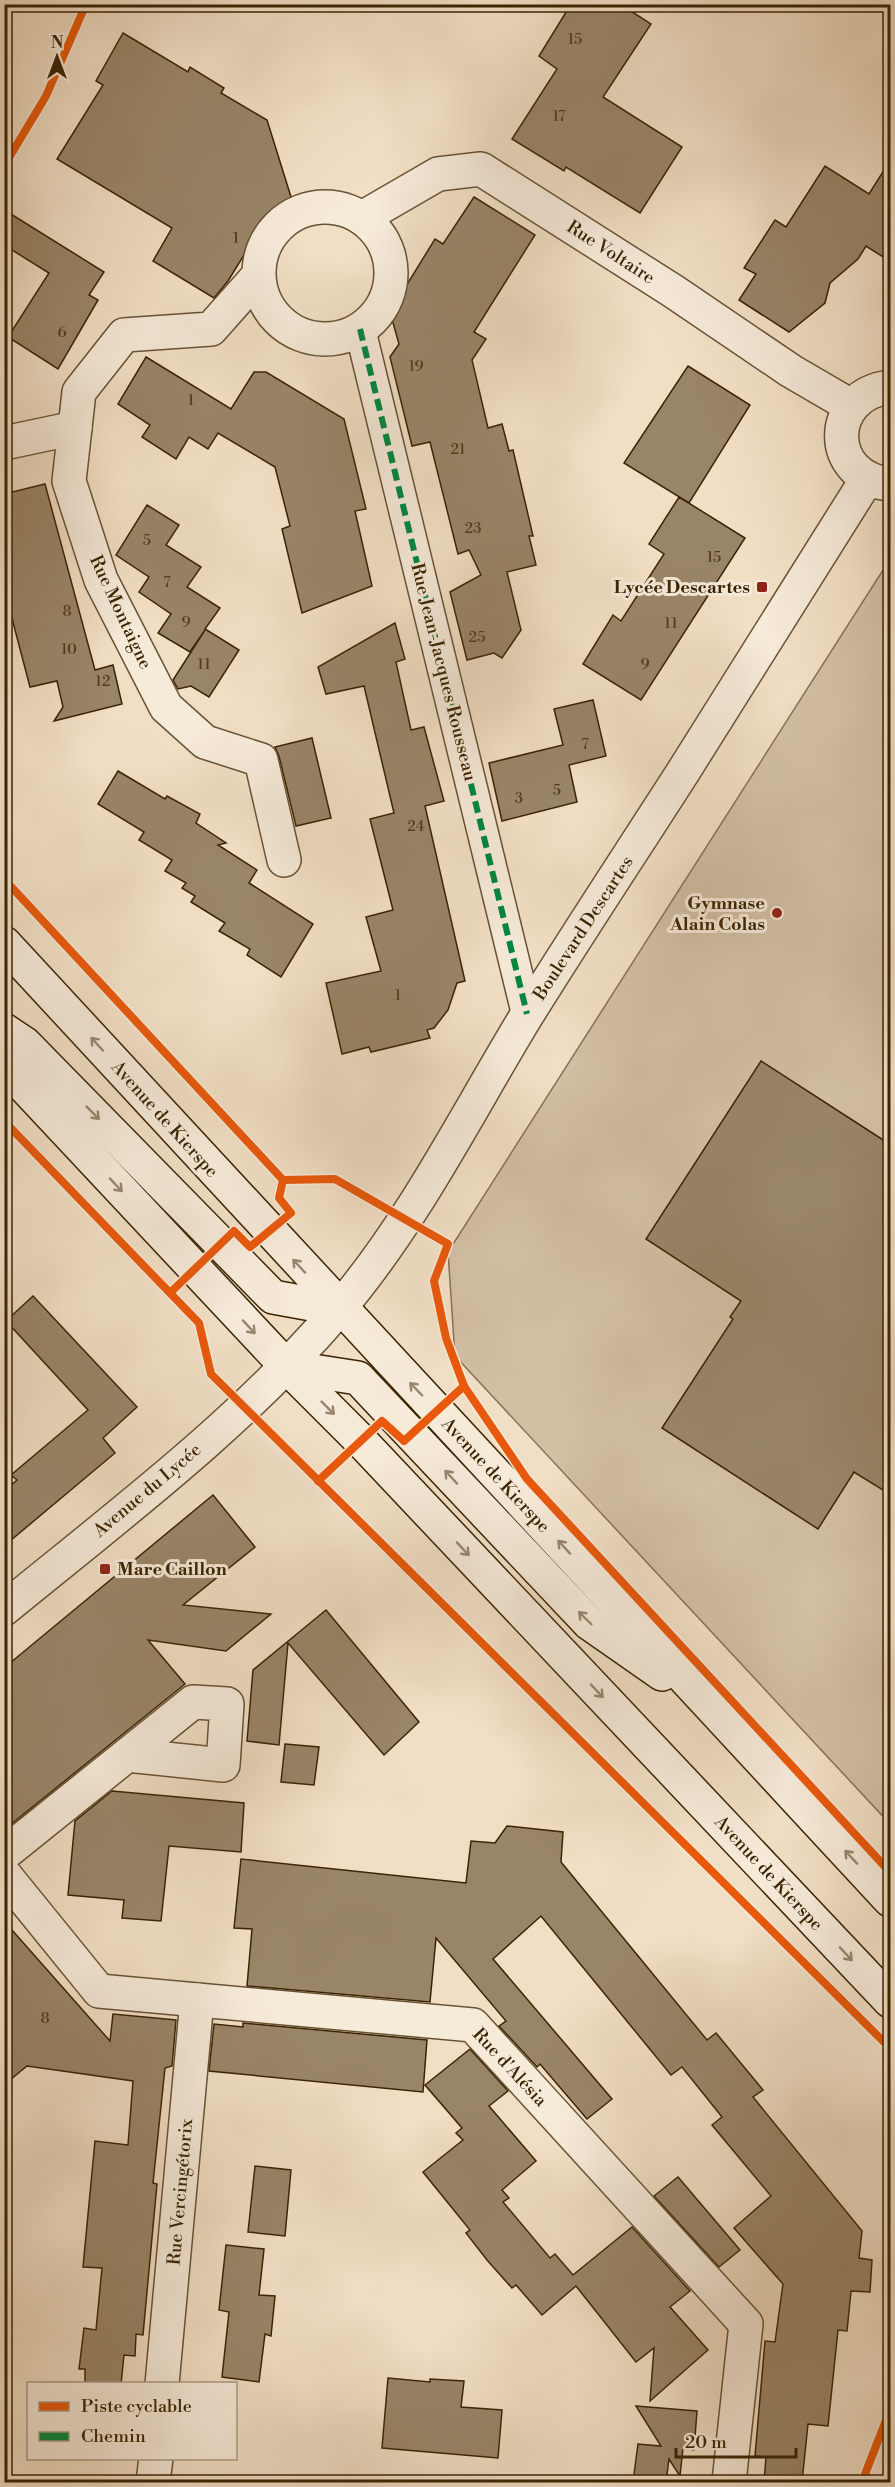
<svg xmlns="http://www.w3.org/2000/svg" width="895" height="2487" font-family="'Libre Bodoni',serif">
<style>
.green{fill:#d2bfa4;stroke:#867254;stroke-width:1.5}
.building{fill:#998568;stroke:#3a2403;stroke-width:1.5}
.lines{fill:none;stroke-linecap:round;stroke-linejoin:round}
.pedestrian-casing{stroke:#685334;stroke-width:33}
.minor-casing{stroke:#685334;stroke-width:36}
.tertiary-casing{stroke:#685334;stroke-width:36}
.secondary-casing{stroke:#3a2403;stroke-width:36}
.pedestrian{stroke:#f6ead9;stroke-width:30}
.minor{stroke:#f6ead9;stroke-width:33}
.tertiary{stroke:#f6ead9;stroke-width:33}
.secondary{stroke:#f6ead9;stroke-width:33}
.quiet{stroke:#00873e;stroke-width:6;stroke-dasharray:12 6;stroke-linecap:butt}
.cycleway-casing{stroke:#f6ead9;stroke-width:11}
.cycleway{stroke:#e8590c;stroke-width:8}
.oneway{stroke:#98876e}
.poi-dot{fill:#8f2418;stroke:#f6ead9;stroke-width:2}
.labels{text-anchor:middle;stroke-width:6;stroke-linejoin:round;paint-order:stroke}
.number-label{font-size:15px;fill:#523c1c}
.street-label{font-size:18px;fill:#3a2403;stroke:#f6ead9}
.poi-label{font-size:18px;font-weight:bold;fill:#3a2403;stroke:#f6ead9;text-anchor:end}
</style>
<rect width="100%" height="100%" fill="#f1dfc5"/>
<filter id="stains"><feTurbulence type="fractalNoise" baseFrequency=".00333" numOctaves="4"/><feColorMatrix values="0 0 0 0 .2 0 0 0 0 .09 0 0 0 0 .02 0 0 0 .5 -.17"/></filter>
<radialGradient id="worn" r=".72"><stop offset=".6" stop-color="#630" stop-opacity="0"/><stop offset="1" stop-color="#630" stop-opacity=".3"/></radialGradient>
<polygon class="green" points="883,570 890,575 890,1824 455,1356 448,1252"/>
<g class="building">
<polygon points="571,4 620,4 651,24 603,97 682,147 640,213 566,167 564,171 512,139 557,69 539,56"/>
<polygon points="123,33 188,72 190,67 224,88 221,93 267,120 291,197 277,218 274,216 255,237 228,281 214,298 153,261 172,228 57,159 103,85 96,81"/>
<polygon points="891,159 891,262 866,246 858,259 830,283 825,303 789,332 739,300 756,274 744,268 775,220 786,227 825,166 869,194"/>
<polygon points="474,197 535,235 474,332 486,339 472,360 488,428 502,424 509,451 513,450 533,536 529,536 536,565 507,572 521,630 502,658 494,653 467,660 450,592 481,575 469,550 458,554 430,442 412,446 390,357 399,344 390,312 435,239 443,244"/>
<polygon points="6,211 104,272 89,295 98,300 58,369 8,337 49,273 4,245"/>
<polygon points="146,357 231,409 254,372 266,372 344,419 366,509 355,511 372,586 302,613 282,529 290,526 275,467 218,433 208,449 189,437 176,459 142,437 150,425 118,404"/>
<polygon points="688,366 750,405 689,503 624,463"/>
<polygon points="45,484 95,670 113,665 122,704 54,721 63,707 57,681 30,687 4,588 4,494"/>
<polygon points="679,497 745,538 641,700 583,664 613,615 621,621 664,554 649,544"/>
<polygon points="147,505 179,525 166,545 201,567 187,587 220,608 205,629 239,650 209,697 191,686 178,689 173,680 205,630 190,652 158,633 171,614 139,592 149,577 116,555"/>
<polygon points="395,623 405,659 396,662 411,730 424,727 444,801 425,806 465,981 457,983 448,1010 434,1028 427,1030 430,1038 371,1052 369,1047 342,1054 326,983 381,971 366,917 393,910 370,819 394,813 364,686 326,694 318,667"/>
<polygon points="593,700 606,756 569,765 577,802 502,821 489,763 563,745 554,709"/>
<polygon points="312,738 331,818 296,826 279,756 275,747"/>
<polygon points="118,771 165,799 167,796 200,814 196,823 226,843 218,845 257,870 249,883 313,924 281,977 247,955 250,949 219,931 225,923 191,902 195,896 182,888 186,883 165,871 172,860 139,840 144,832 98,804"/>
<polygon points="761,1061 891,1145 891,1495 854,1472 818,1529 662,1428 733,1319 730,1317 741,1301 646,1239"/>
<polygon points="33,1296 137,1407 103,1438 115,1453 4,1546 4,1491 17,1480 11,1475 88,1410 6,1321"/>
<polygon points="213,1495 255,1547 183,1605 271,1614 226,1651 148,1640 185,1684 4,1830 4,1668"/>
<polygon points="326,1610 419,1722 384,1755 288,1643 279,1745 247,1741 253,1670"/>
<polygon points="285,1744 319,1747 314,1785 281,1782"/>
<polygon points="112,1791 244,1803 241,1852 169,1846 161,1921 122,1918 124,1900 68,1895 75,1821"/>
<polygon points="507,1826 563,1832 561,1862 707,2040 716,2033 763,2090 753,2097 862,2231 859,2258 872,2260 870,2292 851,2291 847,2331 838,2330 828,2426 808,2424 802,2482 764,2482 766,2457 755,2456 765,2341 775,2342 783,2284 734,2228 771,2196 712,2125 722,2117 682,2067 671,2075 541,1916 493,1959 612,2099 587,2119 540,2064 537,2067 499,2026 506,2021 436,1938 430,2002 247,1986 252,1929 234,1928 241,1859 466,1883 471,1841 495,1843"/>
<polygon points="4,1921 110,2041 113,2014 176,2020 172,2066 165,2068 153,2183 157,2184 143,2335 136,2334 135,2356 124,2355 121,2384 85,2384 85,2369 79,2369 84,2328 96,2330 102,2268 83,2267 95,2141 128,2145 133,2081 27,2066 4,2085"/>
<polygon points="243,2023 427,2040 423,2092 209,2071 214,2024 243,2027"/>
<polygon points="470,2049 508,2091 489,2106 536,2161 502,2190 509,2198 503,2202 550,2258 555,2254 573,2275 632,2227 690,2291 670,2307 708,2350 650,2401 654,2348 636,2362 576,2286 542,2315 516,2285 512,2288 487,2260 466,2233 470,2230 423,2172 463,2140 456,2133 462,2128 425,2085"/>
<polygon points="255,2166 291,2170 285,2236 248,2232"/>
<polygon points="678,2177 740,2250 719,2267 654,2196"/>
<polygon points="226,2245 264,2249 259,2295 275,2296 271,2336 265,2334 259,2382 222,2377 229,2312 219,2310"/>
<polygon points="388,2378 430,2382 430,2379 464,2381 461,2407 502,2410 498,2458 382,2448"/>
<polygon points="636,2406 697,2411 694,2450 683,2448 680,2476 669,2459 666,2482 633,2482 638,2444 661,2446"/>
</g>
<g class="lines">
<defs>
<polyline id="pedestrian" points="360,329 527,1014"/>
<g id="minor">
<circle cx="325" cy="273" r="66"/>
<polyline points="362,218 438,174 481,169 673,291 791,371 851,406"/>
<polyline points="258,276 211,329 124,335 79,392 69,481 101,580 166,707 205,742 261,760 284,860"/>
<polyline points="4,443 75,428"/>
<polyline points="4,1854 193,1702 227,1704 223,1765 127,1755"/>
<polyline points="4,1874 99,1991 473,2025 746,2324 729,2482"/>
<polyline points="162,2384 197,2000"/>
<polyline points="153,2482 156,2458"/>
</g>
<g id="tertiary">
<path d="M890,387C825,395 826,478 890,484"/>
<path d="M4,1609C119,1515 240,1424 337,1311C414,1221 466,1115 527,1015C578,933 631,853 683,772C745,675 806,577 867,479"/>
</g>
<g id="secondary">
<path d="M4,943C298,1264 595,1581 890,1900"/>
<polyline points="4,1030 25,1044 273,1297 339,1309"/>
<polyline points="4,1065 287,1367 361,1441 890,2001"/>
<polyline points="287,1367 358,1378 589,1623 662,1674"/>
</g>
</defs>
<use href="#pedestrian" class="pedestrian-casing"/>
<use href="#minor" class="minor-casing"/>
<use href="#tertiary" class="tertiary-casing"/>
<use href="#secondary" class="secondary-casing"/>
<use href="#pedestrian" class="pedestrian"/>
<use href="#minor" class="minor"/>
<use href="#tertiary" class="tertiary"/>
<use href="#secondary" class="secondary"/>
<polyline class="quiet" points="360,329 527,1014"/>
<defs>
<g id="cycleway">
<polyline points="4,166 46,96 86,4"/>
<polyline points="4,879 283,1180 335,1179 448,1244 434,1281 446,1338 464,1386 527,1479 890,1872"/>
<polyline points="4,1121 199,1323 211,1374 890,2048"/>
<polyline points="171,1292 234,1231 250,1247 291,1213 279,1198 283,1180"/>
<polyline points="318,1481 382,1421 404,1441 464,1386"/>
<polyline points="862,2482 890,2410"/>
</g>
</defs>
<use href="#cycleway" class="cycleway-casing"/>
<use href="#cycleway" class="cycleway"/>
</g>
<defs><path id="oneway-shaft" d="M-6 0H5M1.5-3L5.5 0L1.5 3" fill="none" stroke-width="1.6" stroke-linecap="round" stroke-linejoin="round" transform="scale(1.5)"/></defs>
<g class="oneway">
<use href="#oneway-shaft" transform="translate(97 1044) rotate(-132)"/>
<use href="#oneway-shaft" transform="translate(93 1113) rotate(45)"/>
<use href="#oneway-shaft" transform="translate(116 1185) rotate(47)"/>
<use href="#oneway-shaft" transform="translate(299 1266) rotate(-133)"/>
<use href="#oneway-shaft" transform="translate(249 1327) rotate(47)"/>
<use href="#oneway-shaft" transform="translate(416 1389) rotate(-134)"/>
<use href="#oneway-shaft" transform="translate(328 1408) rotate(45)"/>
<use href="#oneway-shaft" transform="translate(451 1477) rotate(-133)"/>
<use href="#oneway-shaft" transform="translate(564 1547) rotate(-133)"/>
<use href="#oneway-shaft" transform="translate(463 1549) rotate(47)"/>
<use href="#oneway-shaft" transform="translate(585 1618) rotate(-136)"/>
<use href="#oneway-shaft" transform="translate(597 1691) rotate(47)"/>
<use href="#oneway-shaft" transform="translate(851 1857) rotate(-133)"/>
<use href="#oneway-shaft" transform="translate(846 1954) rotate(47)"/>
</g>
<g class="poi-dot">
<rect x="756" y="581" width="12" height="12" rx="3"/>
<circle cx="777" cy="913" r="6"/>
<rect x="99" y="1563" width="12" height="12" rx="3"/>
</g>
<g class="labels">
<g class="number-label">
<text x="575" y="44">15</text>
<text x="559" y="121">17</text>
<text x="236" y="243">1</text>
<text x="62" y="337">6</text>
<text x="416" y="371">19</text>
<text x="191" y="405">1</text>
<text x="458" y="454">21</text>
<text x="473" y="533">23</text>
<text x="147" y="545">5</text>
<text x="714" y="562">15</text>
<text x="167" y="587">7</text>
<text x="67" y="616">8</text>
<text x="186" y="627">9</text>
<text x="671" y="628">11</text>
<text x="477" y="642">25</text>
<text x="69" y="654">10</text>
<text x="204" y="669">11</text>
<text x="645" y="669">9</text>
<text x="103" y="686">12</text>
<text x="585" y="749">7</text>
<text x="557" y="795">5</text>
<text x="519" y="803">3</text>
<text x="416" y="831">24</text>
<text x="398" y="1000">1</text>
<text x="45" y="2023">8</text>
</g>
<g class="street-label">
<text transform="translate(611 252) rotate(33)" y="6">Rue Voltaire</text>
<text transform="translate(121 612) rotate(65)" y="6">Rue Montaigne</text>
<text transform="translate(444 672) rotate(76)" y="6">Rue Jean-Jacques Rousseau</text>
<text transform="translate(583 928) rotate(-57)" y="6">Boulevard Descartes</text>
<text transform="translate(165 1119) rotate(48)" y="6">Avenue de Kierspe</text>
<text transform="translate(496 1475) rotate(47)" y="6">Avenue de Kierspe</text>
<text transform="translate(147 1490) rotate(-40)" y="6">Avenue du Lycée</text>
<text transform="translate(769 1873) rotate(47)" y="6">Avenue de Kierspe</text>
<text transform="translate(510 2067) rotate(47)" y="6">Rue d'Alésia</text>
<text transform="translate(180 2192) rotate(-85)" y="6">Rue Vercingétorix</text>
</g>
<g class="poi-label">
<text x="750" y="593">Lycée Descartes</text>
<text x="765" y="909">Gymnase<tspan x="765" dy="21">Alain Colas</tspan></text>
<text x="117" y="1575" text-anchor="start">Mare Caillon</text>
</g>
</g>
<rect width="895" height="2487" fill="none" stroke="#f1dfc5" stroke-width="24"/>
<rect x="6" y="6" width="883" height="2475" fill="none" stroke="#3a2403" stroke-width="3"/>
<rect x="12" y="12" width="871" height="2463" fill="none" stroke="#3a2403" stroke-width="1.5"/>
<rect x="27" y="2382" width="210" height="78" fill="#f6ead9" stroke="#ab9b83" stroke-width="1.5"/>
<rect x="39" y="2402" width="30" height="9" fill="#e8590c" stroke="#ab9b83" stroke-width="1.5"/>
<text x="81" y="2412" font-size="18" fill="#3a2403">Piste cyclable</text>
<rect x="39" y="2432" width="30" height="9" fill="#00873e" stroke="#ab9b83" stroke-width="1.5"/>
<text x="81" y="2442" font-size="18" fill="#3a2403">Chemin</text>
<g transform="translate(57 57)" stroke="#f6ead9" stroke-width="4.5" paint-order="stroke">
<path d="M0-4.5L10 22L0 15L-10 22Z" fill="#3a2403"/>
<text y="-9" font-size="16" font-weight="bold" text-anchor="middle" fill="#3a2403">N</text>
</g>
<path d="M676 2448v9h120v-9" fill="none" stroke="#3a2403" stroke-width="3"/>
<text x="685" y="2448" font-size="18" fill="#3a2403" stroke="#f6ead9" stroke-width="4.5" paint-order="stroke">20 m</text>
<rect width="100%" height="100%" filter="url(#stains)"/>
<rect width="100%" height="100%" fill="url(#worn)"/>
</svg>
